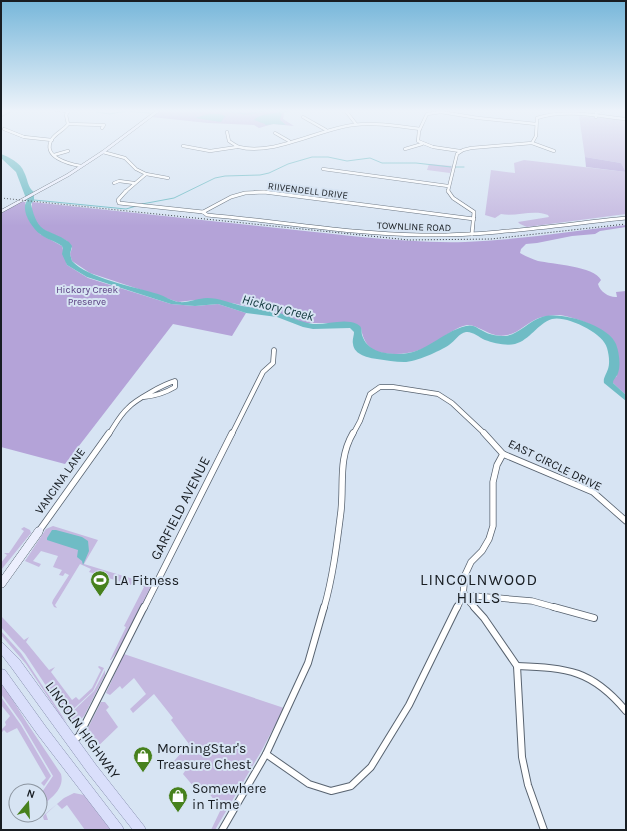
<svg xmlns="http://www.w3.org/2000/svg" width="627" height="831" font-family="Karla,sans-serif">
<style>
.green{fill:#c5b9e0}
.forest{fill:#b4a3d8}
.water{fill:#6fbcc5}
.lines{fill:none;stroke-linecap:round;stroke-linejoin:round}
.stream{stroke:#6fbcc5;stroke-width:1}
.street-far4-casing{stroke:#586370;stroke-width:3.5}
.street-far3-casing{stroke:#586370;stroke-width:4}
.street-far2-casing{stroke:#586370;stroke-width:5.5}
.street-far1-casing{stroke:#586370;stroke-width:7}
.street-casing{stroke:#586370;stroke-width:8}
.secondary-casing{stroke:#586370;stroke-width:1}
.primary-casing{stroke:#868dae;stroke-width:1}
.street-far4{stroke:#fff;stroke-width:2.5}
.street-far3{stroke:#fff;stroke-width:3}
.street-far2{stroke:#fff;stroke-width:4}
.street-far1{stroke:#fff;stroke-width:5.5}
.street{stroke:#fff;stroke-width:6}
.secondary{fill:#eceffd;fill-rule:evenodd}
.primary{fill:#dadffb;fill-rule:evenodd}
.rail{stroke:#343a40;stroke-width:1;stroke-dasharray:1 2;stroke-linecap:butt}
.labels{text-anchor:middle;stroke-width:4;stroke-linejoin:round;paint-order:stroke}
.far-street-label{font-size:10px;fill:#181d22;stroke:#d7e4f3}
.far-park-label{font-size:10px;fill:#5a4182;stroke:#d7e4f3}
.street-label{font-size:12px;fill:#181d22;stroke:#d7e4f3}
.water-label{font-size:13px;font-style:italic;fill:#0b3236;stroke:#d7e4f3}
.near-street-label{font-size:14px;fill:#181d22;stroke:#d7e4f3}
.near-poi-label{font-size:14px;fill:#181d22;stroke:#d7e4f3;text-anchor:start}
.near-neighbourhood-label{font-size:16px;letter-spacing:1px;fill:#181d22;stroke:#d7e4f3}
</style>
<rect width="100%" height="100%" fill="#d7e4f3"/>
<g class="green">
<path d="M579,116L626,120V214L527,227L520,224L518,222L549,217L548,215C533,209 516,217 501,214L495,218L485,215L491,170L515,173L514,163L524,160L626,172L621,163L585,157Z"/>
<polygon points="429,164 452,166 450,173 427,170"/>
<polygon points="53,526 98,540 84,564 153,585 124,643 111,660 110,660 111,658 126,627 124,626 144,587 141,586 142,584 133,582 131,585 89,572 91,569 80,564 55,605 57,608 54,607 52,603 53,600 69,575 65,573 63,576 59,575 62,570 53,567 58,556 41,551 33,561 41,564 39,567 25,561 46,529"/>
<polygon points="24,527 30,530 31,533 1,570 1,563 7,555 4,553 9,553 24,531 21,529"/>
<polygon points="1,616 24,640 29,637 26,642 49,670 55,667 51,672 72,700 76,697 79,700 92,688 101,670 98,667 99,666 104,668 93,691 66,716 25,654 1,627"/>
<polygon points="1,631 21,653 67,723 60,715 26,664 1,635"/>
<polygon points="124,654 284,708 262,750 215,830 211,830 221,809 205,788 199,793 183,774 187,768 184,765 180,769 174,761 189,744 171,720 173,718 154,694 133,713 130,709 146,694 134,678 122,689 120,686 110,695 106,693"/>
<polygon points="105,670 105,675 84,716 79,721 72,724 67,717 94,691"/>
<path d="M1,681L27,723L61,774C65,789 50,799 40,807V795L53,776L21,722L1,694Z"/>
<polygon points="1,697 21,725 51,776 40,792 44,786 41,783 46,778 17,728 7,733 4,730 1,733 1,730 6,725 5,722 10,716 1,705"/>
<polygon points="101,702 105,702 109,707 106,710 118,727 92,752 83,738"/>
<polygon points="74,793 84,795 111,830 85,830 67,805 62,809 57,804 46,814 48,820 44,820 43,817 44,815 64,798"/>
</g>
<g class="forest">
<polygon points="161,110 297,110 284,113 283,119 294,126 273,124 259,128 254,125 208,123 151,117"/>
<polygon points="585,157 621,163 626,172 586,167"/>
<polygon points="21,202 26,202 25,203 40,234 62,246 67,265 88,278 171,304 195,306 218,304 246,313 232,336 173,324 65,464 1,447 1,213"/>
<path d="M32,202L361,237C396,240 430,243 465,242C519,240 573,231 626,225V227L600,231L595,234L572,236L537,243L526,244L521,249L520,253C525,256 532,259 538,261C552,264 594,266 601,280L598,284C600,292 610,298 617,297L616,292L626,291V395L613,383V379L617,376C617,366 618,355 616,346C613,330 574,317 560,315C554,315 547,316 542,317C529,320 520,333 507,335C490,339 479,324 467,325C457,327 448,334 440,339C423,352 403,356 383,353C369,351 363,341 361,328L352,323H304L273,311L254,308L232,303L195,300L178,302L90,273L72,261L70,254L72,248L67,241L40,228L35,221L32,212Z"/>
</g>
<g class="water">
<path d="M282,110H292L282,113L280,120L286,125L274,124L265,125V124L254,120C262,112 273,116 282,110Z"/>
<polygon points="209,114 220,114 225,116 221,122 195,118"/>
<path d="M1,154C9,157 21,163 24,172C28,179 27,187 34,192V200L31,204C38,236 47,227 69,242L72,246L70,254L72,261C87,278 135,287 158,294C165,296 171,301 179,302C189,303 198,298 207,298C219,298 231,303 242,306C249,307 256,308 264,309C281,311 296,322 313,324C327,325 344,318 357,324C363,327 361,330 362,335C367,351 383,354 399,354C426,354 441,332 466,326C473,324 477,328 483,331C489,335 498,336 505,336C518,335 529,321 542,317C561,311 608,325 616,344C619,352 621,365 618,373C617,377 613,379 613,383L626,395V401L604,383C603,378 606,375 608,369C610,363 609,355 607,348C604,333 566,315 552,319C537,324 530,340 515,344C506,346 493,343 485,340C479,337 472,331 466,332C459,333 455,341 449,345C440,351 416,362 404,362C395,362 386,360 377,359C369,358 354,355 353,344C352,340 354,336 354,332L350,328L313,329L303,327L277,317L246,313L218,304L195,306L171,304L87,277L67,265L62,254L63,249L62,246C55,241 46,239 40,234C32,228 20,210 27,201L16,172L1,158Z"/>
<polygon points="52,530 56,530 82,537 88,541 89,551 83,565 82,561 77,557 78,550 47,540 47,538"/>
</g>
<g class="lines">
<g class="stream">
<polyline points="96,110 97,112 109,114 126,111 150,113"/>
<polyline points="206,110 214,110"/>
<path d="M225,110C232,113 238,112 246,114"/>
<polyline points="200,112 205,110"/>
<polyline points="248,114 270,110"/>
<polyline points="1,117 14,110"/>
<polyline points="455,167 464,167"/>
<polyline points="34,200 126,209 136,206"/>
<polyline points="142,204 174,198 215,178 225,176 260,175 269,173 288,164 312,157 328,157 347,161 370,158 382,163 416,163 451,167"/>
</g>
<defs>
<g id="street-far4">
<polyline points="56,110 68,111"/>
<path d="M69,110L66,115L68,124C64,130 56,133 52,139C41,157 69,164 81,166"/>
<polyline points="345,110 356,124"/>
<polyline points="303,117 326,130"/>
<polyline points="596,117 596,113 603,110"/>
<polyline points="68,124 104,125 102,128"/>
<polyline points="4,129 24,137 52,140"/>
<path d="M227,132L229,141C232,143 236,146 239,147C273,156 319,129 353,125C375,122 398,126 420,129"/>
<polyline points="275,133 289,141"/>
<polyline points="532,143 554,151"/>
<polyline points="183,146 210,151 237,147"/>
<polyline points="405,149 422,144"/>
<polyline points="460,151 433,147 418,141 419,131 427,114 441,112 478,118 536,124"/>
<polyline points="103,152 125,158 136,169 146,174 168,178"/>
<polyline points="54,155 68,151"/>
<polyline points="323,169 448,186"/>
<polyline points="114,183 119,181 134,183"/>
<polyline points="125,192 146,174"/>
<polyline points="255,192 268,192"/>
<path d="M449,192L448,191L457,154L463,150L471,148L532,143L536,136L537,118C566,109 597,116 626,119"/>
</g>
<g id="street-far3">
<polyline points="126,191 118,200 119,203 203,212 231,197 245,193 264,192 474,219"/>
<polyline points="448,191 453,198 474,212 472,234"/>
<path d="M203,212L207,215C278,221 349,234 421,235C490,236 558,225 626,218"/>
</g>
<g id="street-far2">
<path d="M109,434C115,425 120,415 128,408C135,400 164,384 175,381V387C165,393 155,396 144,397"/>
<polyline points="232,434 263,372 273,363 274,350"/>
<polyline points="353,434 360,421 370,394 380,387 393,387 438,394 452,403 485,434"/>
</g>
<g id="street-far1">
<polyline points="484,433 503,454 593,492 626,521"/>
<polyline points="39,531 109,433"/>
<polyline points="463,595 475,608"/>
<polyline points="463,595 532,601 557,608"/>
<polyline points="144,608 232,433"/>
<path d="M324,608C333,577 337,543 341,511C344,483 338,459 353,433"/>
<polyline points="457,608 463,595 465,575 471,562 482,551 489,539 493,526 493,482 497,465 503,454"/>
</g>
<g id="street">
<polyline points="474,607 484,618 517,666 522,757 528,785 544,830"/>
<polyline points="554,607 594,618"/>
<path d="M517,666C568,668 592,670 626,711"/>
<polyline points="73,741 79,736 144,607"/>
<polyline points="266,754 309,784 331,791 351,786 371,767 409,705 457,607"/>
<polyline points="222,830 266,754 308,663 324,607"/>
</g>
<g id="secondary">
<polygon points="157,110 161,110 104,153 69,176 1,213 1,210 67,174 102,151"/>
<polygon points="39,527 42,528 43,531 42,534 4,587 1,588 1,577 36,528"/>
</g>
<g id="primary">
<polygon points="1,642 4,644 19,659 96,765 144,826 146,830 133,830 88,773 11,667 1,654"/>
<polygon points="1,669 5,670 46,727 122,826 124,830 111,830 38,735 1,683"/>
</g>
</defs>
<use href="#street-far4" class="street-far4-casing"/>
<use href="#street-far3" class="street-far3-casing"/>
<use href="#street-far2" class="street-far2-casing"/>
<use href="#street-far1" class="street-far1-casing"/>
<use href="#street" class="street-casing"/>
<use href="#secondary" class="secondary-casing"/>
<use href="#primary" class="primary-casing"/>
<use href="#street-far4" class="street-far4"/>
<use href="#street-far3" class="street-far3"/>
<use href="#street-far2" class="street-far2"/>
<use href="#street-far1" class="street-far1"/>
<use href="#street" class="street"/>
<use href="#secondary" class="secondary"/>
<use href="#primary" class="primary"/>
<polyline class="rail" points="1,198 409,240 491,239 626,224"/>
</g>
<linearGradient id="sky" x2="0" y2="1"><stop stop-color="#77b7da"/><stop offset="0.49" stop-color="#edf3fa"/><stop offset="1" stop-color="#edf3fa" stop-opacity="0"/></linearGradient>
<rect width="627" height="226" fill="url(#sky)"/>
<defs>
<symbol id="stadium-pin" viewBox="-11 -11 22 30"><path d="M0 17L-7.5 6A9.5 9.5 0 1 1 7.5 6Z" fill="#47811d" stroke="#d7e4f3"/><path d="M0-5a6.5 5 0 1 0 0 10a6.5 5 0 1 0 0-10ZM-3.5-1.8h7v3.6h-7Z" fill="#fff"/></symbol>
<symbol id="shop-pin" viewBox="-11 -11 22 30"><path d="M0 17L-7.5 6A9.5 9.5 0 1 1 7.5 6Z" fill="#47811d" stroke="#d7e4f3"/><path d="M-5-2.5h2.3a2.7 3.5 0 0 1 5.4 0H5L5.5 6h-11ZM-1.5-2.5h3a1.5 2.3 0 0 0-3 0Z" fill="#fff"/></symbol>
</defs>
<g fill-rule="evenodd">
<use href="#stadium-pin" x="89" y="569" width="22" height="30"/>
<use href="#shop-pin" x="132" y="745" width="22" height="30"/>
<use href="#shop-pin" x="167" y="785" width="22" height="30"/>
</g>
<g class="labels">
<g class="far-street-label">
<text transform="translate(308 190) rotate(7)" y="4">RIIVENDELL DRIVE</text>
<text transform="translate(414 226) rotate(2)" y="4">TOWNLINE ROAD</text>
</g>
<g class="far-park-label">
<text x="87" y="293">Hickory Creek<tspan x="87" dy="12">Preserve</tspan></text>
</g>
<g class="street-label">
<text transform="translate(555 465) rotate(26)" y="4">EAST CIRCLE DRIVE</text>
<text transform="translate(60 481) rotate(-55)" y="4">VANCINA LANE</text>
</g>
<g class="water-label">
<text transform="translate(278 307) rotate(14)" y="5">Hickory Creek</text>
</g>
<g class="near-street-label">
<text transform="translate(180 508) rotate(-63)" y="5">GARFIELD AVENUE</text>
<text transform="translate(83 730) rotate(54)" y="5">LINCOLN HIGHWAY</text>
</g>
<g class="near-poi-label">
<text x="114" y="585">LA Fitness</text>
<text x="157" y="753">MorningStar's<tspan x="157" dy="16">Treasure Chest</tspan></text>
<text x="192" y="793">Somewhere<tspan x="192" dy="16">in Time</tspan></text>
</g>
<g class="near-neighbourhood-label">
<text x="479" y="585">LINCOLNWOOD<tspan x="479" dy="18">HILLS</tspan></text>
</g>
</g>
<rect width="627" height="831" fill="none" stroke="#181d22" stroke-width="4"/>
<g transform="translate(28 803) rotate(18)"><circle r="19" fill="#d7e4f3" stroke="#8b949f"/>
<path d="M0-3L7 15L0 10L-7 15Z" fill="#47811d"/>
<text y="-6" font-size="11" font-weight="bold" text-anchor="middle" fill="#181d22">N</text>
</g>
</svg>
